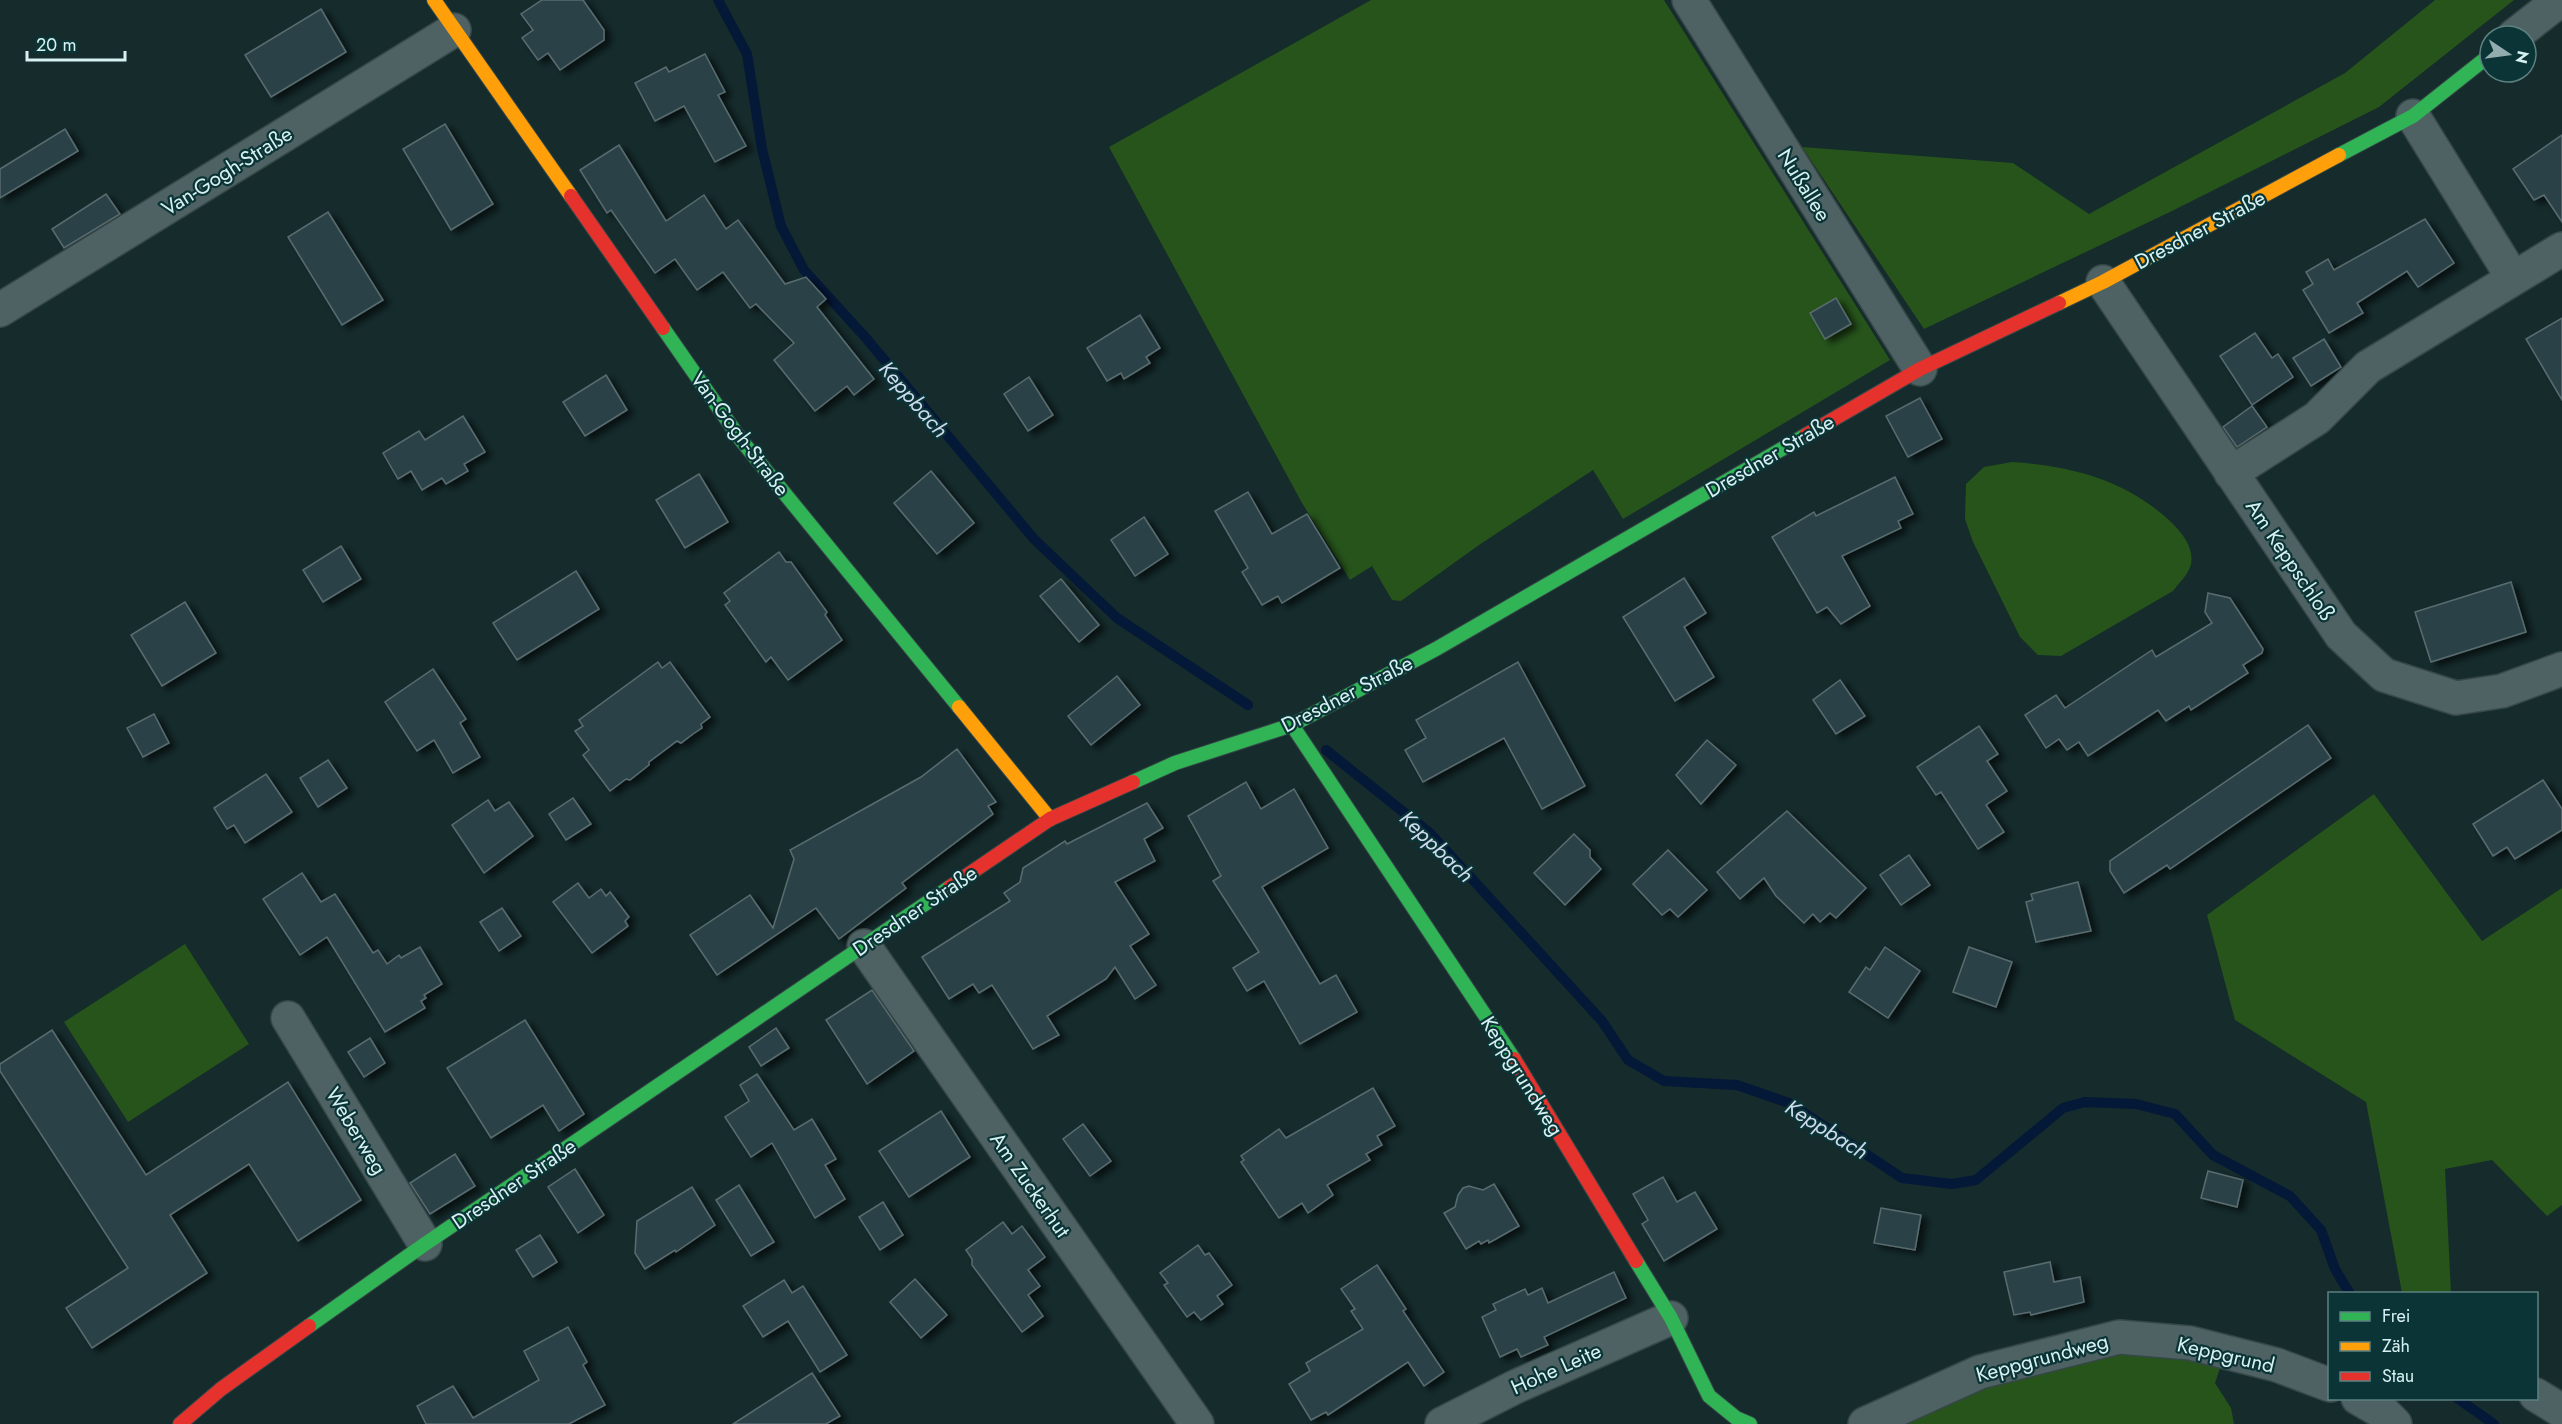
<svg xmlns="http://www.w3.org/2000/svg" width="2562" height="1424" font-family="Jost,sans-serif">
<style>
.green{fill:#26541b}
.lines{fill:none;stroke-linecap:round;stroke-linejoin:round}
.stream{stroke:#041838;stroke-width:10}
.building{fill:#2c4346;stroke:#596c70;stroke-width:1.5;filter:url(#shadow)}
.street-casing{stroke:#364748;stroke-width:36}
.fast-casing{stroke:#364748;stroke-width:16}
.slow-casing{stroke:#364748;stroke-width:16}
.jam-casing{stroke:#364748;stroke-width:16}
.street{stroke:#4f6263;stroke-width:33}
.fast{stroke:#30b455;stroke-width:14}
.slow{stroke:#ff9f0a;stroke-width:14}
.jam{stroke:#e5322d;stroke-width:14}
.labels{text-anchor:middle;stroke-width:4.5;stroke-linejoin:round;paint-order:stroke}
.street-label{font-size:21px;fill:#d7f1f2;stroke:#0b3436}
.water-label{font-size:22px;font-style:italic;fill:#cedbef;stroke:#0b3436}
</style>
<defs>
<filter id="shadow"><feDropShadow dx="6" dy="4" stdDeviation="3" flood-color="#0009"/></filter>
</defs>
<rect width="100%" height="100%" fill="#152b2c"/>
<g class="green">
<polygon points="1371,0 1664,0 1890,360 1623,519 1593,470 1479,545 1401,601 1392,600 1372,566 1350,580 1302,503 1109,147"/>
<polygon points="2435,0 2514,0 2379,107 2172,211 1924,329 1802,147 2013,163 2089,214 2345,73"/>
<path d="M2012,462C2072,466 2128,480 2173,524C2183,534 2194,548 2191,564C2189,574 2179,583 2173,591L2061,656L2038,655L2020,637L1973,542L1965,519L1966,484L1984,467Z"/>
<polygon points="2374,794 2482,941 2562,888 2562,1205 2547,1216 2492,1160 2445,1169 2451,1293 2402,1293 2366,1102 2235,1020 2207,915"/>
<polygon points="185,944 249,1044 128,1122 64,1022"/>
<polygon points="2120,1350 2183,1355 2221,1365 2215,1383 2231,1408 2234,1424 1887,1424 1987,1381"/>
</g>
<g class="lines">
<g class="stream">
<polyline points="718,0 747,54 762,149 781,226 804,270 866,338 1034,539 1117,618 1248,705"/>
<polyline points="1326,750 1431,834 1602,1021 1628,1060 1664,1081 1737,1085 1789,1103 1902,1178 1952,1184 1976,1180 2063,1108 2085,1102 2136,1104 2175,1114 2213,1155 2290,1196 2321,1230 2335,1269 2350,1294"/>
<polyline points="2457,1398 2494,1424"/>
</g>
</g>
<g class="building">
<polygon points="542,0 583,0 604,30 604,40 560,70 548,53 538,60 522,38 533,30 521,14"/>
<polygon points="321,9 346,52 271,97 245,55"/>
<polygon points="705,54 725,92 718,95 746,146 715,162 684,106 655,121 635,83 666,67 669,72"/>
<polygon points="445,124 493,204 451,230 403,149"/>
<polygon points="65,129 78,151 0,198 0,169"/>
<polygon points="2562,135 2562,222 2544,195 2534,200 2513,169"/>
<polygon points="619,145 666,221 704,195 726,229 738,220 785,284 806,277 826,299 817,307 874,379 854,395 847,386 815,411 774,360 794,343 756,304 750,308 723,272 697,290 675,259 655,273 611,210 607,213 580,170"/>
<polygon points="106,194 120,214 64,248 52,229"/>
<polygon points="328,212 383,300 342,325 288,237"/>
<polygon points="2425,219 2454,263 2418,287 2407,271 2357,303 2363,313 2329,333 2303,290 2313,284 2306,272 2328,259 2334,270"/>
<polygon points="1836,298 1851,324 1825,339 1810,313"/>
<polygon points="1140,315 1160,348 1146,357 1150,363 1124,379 1121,373 1107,381 1087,348"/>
<polygon points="2562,318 2562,400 2526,339"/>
<polygon points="2255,333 2272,358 2278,354 2293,377 2252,405 2220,356"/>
<polygon points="2324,339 2341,367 2311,386 2293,358"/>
<polygon points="606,375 627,410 585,436 563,402"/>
<polygon points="1029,377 1053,415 1028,431 1004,394"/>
<polygon points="1920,398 1942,439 1908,457 1886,416"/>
<polygon points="2252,406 2267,427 2237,447 2223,427"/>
<polygon points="463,416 485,452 464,464 468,471 446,484 442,478 422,490 411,471 398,479 383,453 419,431 425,440"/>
<polygon points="931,471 974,523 937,554 894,503"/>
<polygon points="699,474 728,522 685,548 656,500"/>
<polygon points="1895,477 1913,514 1898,521 1901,528 1842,556 1870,606 1841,624 1827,607 1817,613 1772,537 1814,512 1816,516"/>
<polygon points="1248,492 1272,534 1307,514 1340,568 1282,603 1278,596 1262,605 1242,572 1248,568 1215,511"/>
<polygon points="1144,517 1168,554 1135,576 1111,540"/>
<polygon points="341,546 361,579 323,602 303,570"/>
<polygon points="779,552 786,562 791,562 827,612 825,615 842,640 788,680 771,657 766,662 725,605 730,601 724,593"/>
<polygon points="576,571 599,609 517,660 493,623"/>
<polygon points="1684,578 1706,613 1684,627 1714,677 1675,701 1623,617"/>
<polygon points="1061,579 1099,625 1079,642 1040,596"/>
<polygon points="2511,582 2526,632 2431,662 2415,612"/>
<polygon points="2208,593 2230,598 2263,649 2262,653 2243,665 2248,673 2191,710 2189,706 2166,721 2158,710 2088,756 2079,742 2067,750 2059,739 2046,748 2025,715 2056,695 2065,708 2152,650 2156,657 2212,623 2205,612"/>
<polygon points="185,602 216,653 162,686 131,635"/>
<polygon points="658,662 662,668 670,662 710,717 701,724 702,728 693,734 681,743 677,741 649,762 649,765 630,780 626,779 610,791 583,755 589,750 575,731 583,726 579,720"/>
<polygon points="1518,662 1585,786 1542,809 1504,738 1423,782 1405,750 1426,738 1416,720"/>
<polygon points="433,669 466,719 460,723 480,757 453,773 434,740 417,751 385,702"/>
<polygon points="1117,676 1140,705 1091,745 1068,716"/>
<polygon points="1840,680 1865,716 1836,734 1813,700"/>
<polygon points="154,714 169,743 143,757 127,728"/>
<polygon points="2308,725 2331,758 2170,869 2167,865 2124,893 2110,871 2110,861"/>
<polygon points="1979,726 1998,754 1987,761 2007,791 1986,805 2004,832 1978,849 1941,792 1936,795 1917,767"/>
<polygon points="1707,740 1736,765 1701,804 1676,775"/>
<polygon points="957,749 996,802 988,806 993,814 902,883 906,888 839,939 816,908 717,975 690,935 750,895 773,928 794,859 790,850 921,777"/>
<polygon points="328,760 347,788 318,807 300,778"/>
<polygon points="266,774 292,812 245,843 234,825 227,829 214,808"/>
<polygon points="2543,780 2562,809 2562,830 2515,859 2507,847 2493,856 2473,824"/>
<polygon points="1246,782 1261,809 1294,789 1328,848 1262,887 1320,984 1336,975 1357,1012 1300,1044 1264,981 1247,991 1233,968 1259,952 1213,881 1221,876 1188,816"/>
<polygon points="573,798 591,824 566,840 549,814"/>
<polygon points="488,800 495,811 509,802 533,836 484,873 452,825"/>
<polygon points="1147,803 1163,828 1144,839 1155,861 1115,882 1149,934 1130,946 1156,985 1135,999 1115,967 1106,979 1047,1016 1059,1035 1033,1049 992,985 979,993 973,984 949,999 922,957 1010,901 1004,893 1020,882 1023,868 1065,841 1067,844"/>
<polygon points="1787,811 1866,888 1836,918 1830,913 1820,922 1813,914 1804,923 1776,896 1764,878 1740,899 1717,872"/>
<polygon points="1574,834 1590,850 1590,857 1601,869 1565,905 1534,873"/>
<polygon points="1668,850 1707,890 1678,917 1670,909 1662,915 1633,884"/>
<polygon points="1909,855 1930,885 1901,905 1880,875"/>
<polygon points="302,873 321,902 335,894 373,953 378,950 387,964 399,955 401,958 420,947 442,984 424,995 426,998 421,1001 425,1008 385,1032 327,937 300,955 263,899"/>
<polygon points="2078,882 2091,931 2036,942 2026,902 2033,900 2031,894"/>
<polygon points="578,883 589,898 601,889 606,896 610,892 629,917 625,921 628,926 592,953 553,902"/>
<polygon points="502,908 521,936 499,951 480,922"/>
<polygon points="1885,947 1920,971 1888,1018 1849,992 1866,967 1870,970"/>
<polygon points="1969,947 2012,962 1996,1007 1953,992"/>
<polygon points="872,990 914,1051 867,1084 826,1020"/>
<polygon points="525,1020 584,1114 559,1131 543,1105 491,1138 447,1068"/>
<polygon points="776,1028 789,1048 761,1066 749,1047"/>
<polygon points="52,1030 146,1175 288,1082 361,1200 298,1241 249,1164 170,1215 207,1273 92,1348 66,1308 128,1268 0,1071 0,1064"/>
<polygon points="370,1038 385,1063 364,1077 348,1052"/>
<polygon points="757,1074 794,1130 812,1119 836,1159 825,1165 845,1199 815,1218 772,1143 751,1157 725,1117 749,1101 740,1085"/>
<polygon points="1373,1088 1395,1126 1377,1136 1382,1145 1366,1154 1370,1160 1327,1185 1333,1195 1308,1213 1302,1203 1279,1218 1241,1162 1244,1160 1241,1156 1279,1129 1286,1138"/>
<polygon points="941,1111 970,1157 909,1197 879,1151"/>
<polygon points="1083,1124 1111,1161 1090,1176 1063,1139"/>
<polygon points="455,1154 475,1186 430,1214 410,1183"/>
<polygon points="575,1169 604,1215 578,1233 548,1187"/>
<polygon points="2208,1171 2243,1180 2237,1207 2201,1198"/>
<polygon points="1663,1177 1677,1202 1695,1192 1717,1229 1664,1261 1642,1224 1648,1220 1633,1194"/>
<polygon points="1494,1184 1519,1226 1489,1243 1488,1240 1481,1244 1479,1241 1466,1249 1444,1213 1455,1207 1458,1195 1463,1188 1469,1186 1483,1190"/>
<polygon points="739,1185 774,1242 751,1256 716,1200"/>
<polygon points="692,1187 715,1225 676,1252 675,1250 645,1269 635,1253 637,1221"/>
<polygon points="883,1202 903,1235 880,1250 859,1217"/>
<polygon points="1881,1208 1921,1215 1915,1250 1874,1243"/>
<polygon points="1003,1222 1012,1234 1022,1226 1045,1257 1028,1270 1040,1286 1028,1295 1043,1316 1022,1332 972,1265 972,1259 966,1250"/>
<polygon points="540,1235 557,1262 533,1277 516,1250"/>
<polygon points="1198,1245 1205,1255 1209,1253 1232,1285 1217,1296 1223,1304 1201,1320 1194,1312 1187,1317 1164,1285 1168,1283 1160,1273"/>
<polygon points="2050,1262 2054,1282 2080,1277 2084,1302 2031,1315 2030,1312 2014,1315 2004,1272"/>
<polygon points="1377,1265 1406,1309 1403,1311 1444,1372 1424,1386 1408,1362 1328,1415 1326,1412 1311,1420 1289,1384 1310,1371 1306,1363 1363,1329 1351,1311 1355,1309 1341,1289"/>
<polygon points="1614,1272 1626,1298 1544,1337 1548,1345 1521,1357 1517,1349 1500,1357 1482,1317 1496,1310 1493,1304 1525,1289 1528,1295 1542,1288 1548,1303"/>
<polygon points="915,1279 947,1315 921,1338 890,1302"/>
<polygon points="784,1280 792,1293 803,1286 847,1355 820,1372 788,1321 763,1337 743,1306"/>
<polygon points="568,1327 587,1362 583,1365 605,1405 569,1424 426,1424 417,1406 453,1386 473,1418 539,1380 524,1351"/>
<polygon points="812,1373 840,1416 826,1424 733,1424"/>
</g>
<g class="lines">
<defs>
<g id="street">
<polyline points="1689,0 1920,369"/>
<polyline points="2514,36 2560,0"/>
<polyline points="2413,116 2513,278"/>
<polyline points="2103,282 2341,635 2384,675 2456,698 2502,691 2562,669"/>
<polyline points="0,310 454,30"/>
<polyline points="2231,473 2317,418 2368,367 2562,249"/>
<polyline points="864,946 1197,1424"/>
<polyline points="288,1018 425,1244"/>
<polyline points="2536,1395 2562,1411"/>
<polyline points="2358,1398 2384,1413 2395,1424"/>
<polyline points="1442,1424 1517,1386 1671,1318"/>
<polyline points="1865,1424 1980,1372 2119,1337 2190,1343 2277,1365 2330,1385"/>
</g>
<g id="fast">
<polyline points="2339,155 2413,116 2490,55"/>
<polyline points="663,328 741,440 959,707"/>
<polyline points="1292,725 1514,1059"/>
<polyline points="1133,782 1175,763 1292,725 1436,649 1806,435"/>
<polyline points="1636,1261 1671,1318 1709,1396 1736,1418 1750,1424"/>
<polyline points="309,1326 425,1244 950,887"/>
</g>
<g id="slow">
<polyline points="434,0 571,196"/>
<polyline points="2059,303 2103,282 2339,155"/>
<polyline points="959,707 1050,819"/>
</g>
<g id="jam">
<polyline points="571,196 663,328"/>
<polyline points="1806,435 1920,369 2059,303"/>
<polyline points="950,887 1050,819 1133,782"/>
<polyline points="1514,1059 1636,1261"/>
<polyline points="180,1424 221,1389 309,1326"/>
</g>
</defs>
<use href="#street" class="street-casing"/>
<use href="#fast" class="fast-casing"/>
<use href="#slow" class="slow-casing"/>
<use href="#jam" class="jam-casing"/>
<use href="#street" class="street"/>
<use href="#fast" class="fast"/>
<use href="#slow" class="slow"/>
<use href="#jam" class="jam"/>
</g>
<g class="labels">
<g class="street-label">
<text transform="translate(227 171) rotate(-32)" y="7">Van-Gogh-Straße</text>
<text transform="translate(1804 185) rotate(58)" y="7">Nußallee</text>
<text transform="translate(2200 230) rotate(-28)" y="7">Dresdner Straße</text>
<text transform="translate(740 434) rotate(53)" y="7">Van-Gogh-Straße</text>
<text transform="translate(1770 456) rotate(-30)" y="7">Dresdner Straße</text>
<text transform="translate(2290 560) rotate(56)" y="7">Am Keppschloß</text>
<text transform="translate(1347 694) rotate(-27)" y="7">Dresdner Straße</text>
<text transform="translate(915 911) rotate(-34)" y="7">Dresdner Straße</text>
<text transform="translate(1522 1076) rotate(58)" y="7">Keppgrundweg</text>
<text transform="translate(356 1131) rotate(59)" y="7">Weberweg</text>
<text transform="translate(514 1184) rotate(-34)" y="7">Dresdner Straße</text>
<text transform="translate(1030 1185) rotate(55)" y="7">Am Zuckerhut</text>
<text transform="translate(2226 1355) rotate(13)" y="7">Keppgrund</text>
<text transform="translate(2042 1358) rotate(-15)" y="7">Keppgrundweg</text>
<text transform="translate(1556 1369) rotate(-24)" y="7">Hohe Leite</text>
</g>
<g class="water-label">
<text transform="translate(914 399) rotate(49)" y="8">Keppbach</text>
<text transform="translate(1437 846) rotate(44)" y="8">Keppbach</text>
<text transform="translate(1827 1129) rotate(32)" y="8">Keppbach</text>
</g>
</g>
<rect x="2328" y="1292" width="210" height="108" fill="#0b3436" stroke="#5d8081" stroke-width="1.5"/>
<rect x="2340" y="1312" width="30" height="9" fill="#30b455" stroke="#5d8081" stroke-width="1.5"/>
<text x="2382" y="1322" font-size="18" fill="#d7f1f2">Frei</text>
<rect x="2340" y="1342" width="30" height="9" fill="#ff9f0a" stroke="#5d8081" stroke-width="1.5"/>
<text x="2382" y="1352" font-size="18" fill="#d7f1f2">Zäh</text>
<rect x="2340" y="1372" width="30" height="9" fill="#e5322d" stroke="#5d8081" stroke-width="1.5"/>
<text x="2382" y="1382" font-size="18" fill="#d7f1f2">Stau</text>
<g transform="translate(2508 54) rotate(103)"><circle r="28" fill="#0b3436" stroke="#5d8081" stroke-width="1.5"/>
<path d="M0-4.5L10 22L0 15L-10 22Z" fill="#93acad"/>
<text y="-9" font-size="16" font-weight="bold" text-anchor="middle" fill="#d7f1f2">N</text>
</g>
<path d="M27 51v9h98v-9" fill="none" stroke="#d7f1f2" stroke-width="3"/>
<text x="36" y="51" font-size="18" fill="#d7f1f2" stroke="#0b3436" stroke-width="4.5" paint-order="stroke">20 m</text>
</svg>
